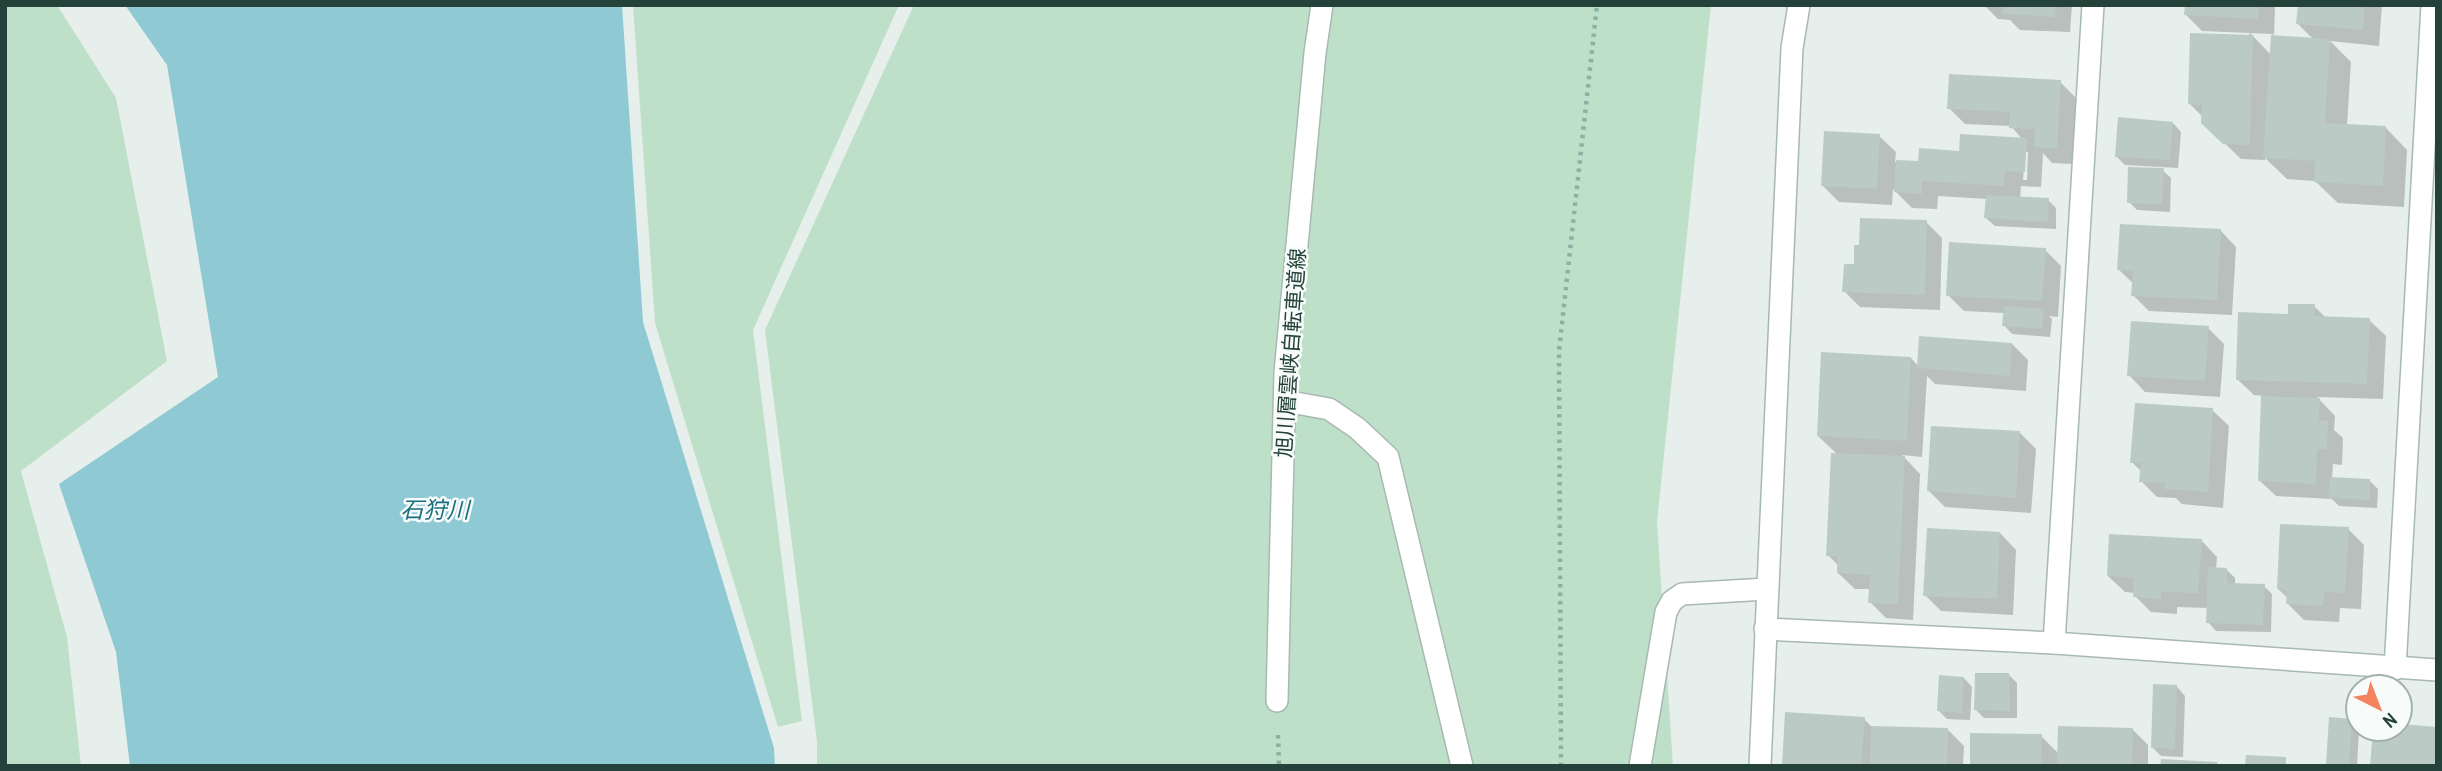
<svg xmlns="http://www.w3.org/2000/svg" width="2442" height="771" font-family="'Archivo Narrow','Noto Sans JP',sans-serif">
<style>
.green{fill:#bfe0c8}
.water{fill:#8ec9d4}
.shadow{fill:#0003;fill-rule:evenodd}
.building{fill:#bbcac4}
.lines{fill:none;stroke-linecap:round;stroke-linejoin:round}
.service-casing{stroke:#a8b8b2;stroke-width:24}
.minor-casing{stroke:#a8b8b2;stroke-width:24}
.path{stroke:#86b3a5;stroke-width:4.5;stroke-dasharray:3.5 5;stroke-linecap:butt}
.service{stroke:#fff;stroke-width:21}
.minor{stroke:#fff;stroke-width:21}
.labels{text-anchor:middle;stroke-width:5;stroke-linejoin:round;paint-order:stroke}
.street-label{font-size:21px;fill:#24423a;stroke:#f7fbf9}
.water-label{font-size:23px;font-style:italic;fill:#1c6f80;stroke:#f7fbf9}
</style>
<rect width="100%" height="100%" fill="#e6efeb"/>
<g class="green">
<polygon points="5,5 57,5 116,98 167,361 21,471 67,637 81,766 5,766"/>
<polygon points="633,5 899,5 753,330 802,721 778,727 655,323"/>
<polygon points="914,5 1711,5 1657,522 1673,766 817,766 817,742 765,330"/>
</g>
<polygon class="water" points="125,5 622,5 643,322 774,748 775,766 130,766 116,652 59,484 218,377 167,65"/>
<g class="shadow">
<polygon points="1974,5 2072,5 2070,32 2020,30 2010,20 1998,19 1985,6"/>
<polygon points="2186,5 2275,5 2274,37 2314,40 2298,24 2300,5 2382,5 2379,46 2330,41 2351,62 2347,126 2386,128 2407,150 2404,207 2338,203 2315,181 2287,179 2265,158 2265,160 2241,159 2203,122 2203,117 2190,104 2249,36 2250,33 2271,55 2273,34 2202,31 2186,15"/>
<path d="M2060,82L2076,98L2073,164L2052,163L2043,153L2041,187L2021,186L2020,199L2048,200L2056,208V229L1995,226L1986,218L1987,199L1938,196L1937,209L1912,208L1893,189L1892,205L1839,202L1823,186L1879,136L1896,152L1895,162L1919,163L2022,139L2011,126L1965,124L1949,108ZM2025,152H2028L2027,180H2023Z"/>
<polygon points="2173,123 2181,132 2178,168 2125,165 2116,156"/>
<polygon points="2160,168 2171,178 2170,212 2137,210 2129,202"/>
<polygon points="1926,222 1942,238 1940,310 1860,307 1844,291 1855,266"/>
<polygon points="2220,230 2236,247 2232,315 2149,311 2133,295 2134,284 2119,270"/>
<polygon points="2045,250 2061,266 2058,317 2049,316 2052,319 2050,337 2012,334 2004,325 2005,313 1964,311 1948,295"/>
<polygon points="2314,306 2326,318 2369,320 2386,336 2383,399 2317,397 2335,416 2334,430 2343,438 2342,465 2333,464 2332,479 2370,481 2378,489 2377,508 2339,506 2332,499 2276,496 2259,480 2263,396 2254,395 2237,379 2289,316"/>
<polygon points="2208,328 2224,344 2220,397 2145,392 2129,375"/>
<polygon points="2012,344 2028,360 2026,391 1935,384 1927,376 1922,457 1902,455 1920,474 1913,620 1886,618 1870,602 1871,589 1855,589 1838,573 1839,566 1828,555 1838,455 1818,436 1911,358 1919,367"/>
<polygon points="2212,410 2229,426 2223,508 2182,504 2176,498 2157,497 2141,481 2142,472 2132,462"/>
<polygon points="2020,433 2036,449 2031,513 1945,507 1928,490"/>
<polygon points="2348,529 2364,545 2361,609 2340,608 2339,622 2304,620 2288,604 2288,598 2278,589"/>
<polygon points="2000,533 2016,550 2013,615 1941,611 1925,595"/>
<polygon points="2201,540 2217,557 2216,569 2227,570 2235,578 2235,585 2264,586 2272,594 2271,632 2216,631 2208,622 2208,608 2177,607 2177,614 2151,612 2135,596 2135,593 2125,592 2108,576"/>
<polygon points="2009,675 2017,683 2017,718 1984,718 1976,710"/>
<polygon points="1964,678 1972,687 1970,720 1947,719 1939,711"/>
<polygon points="2177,687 2185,696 2183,757 2161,756 2153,748"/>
<polygon points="1864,719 1873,728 1948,730 1964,746 1963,766 1784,766"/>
<polygon points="2351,721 2359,729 2357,766 2329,766 2327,764"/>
<polygon points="2132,729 2148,745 2148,766 1972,766 2041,736 2059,754"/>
</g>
<g class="building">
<polygon points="2003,5 2056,5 2055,17 2002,14"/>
<polygon points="2185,5 2259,5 2258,19 2184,15"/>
<polygon points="2298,5 2365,5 2363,30 2296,24"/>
<polygon points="2190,33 2253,35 2250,145 2223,144 2201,123 2202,105 2188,104"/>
<polygon points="2271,35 2330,39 2325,123 2386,126 2383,186 2314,182 2315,161 2263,158"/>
<polygon points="1949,74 2061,80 2057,149 2034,147 2035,129 2009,128 2010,112 1947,109"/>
<polygon points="2118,117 2173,122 2170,160 2115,157"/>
<polygon points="1824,131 1880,134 1877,189 1821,186"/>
<polygon points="1960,134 2027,138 2025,172 2005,171 2004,186 1922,181 1922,194 1894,192 1896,160 1918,161 1919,148 1959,151"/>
<polygon points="2128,167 2164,168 2162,204 2127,203"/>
<polygon points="1986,195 2049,198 2048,222 1984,218"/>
<polygon points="1860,218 1927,220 1925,295 1842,292 1844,264 1854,264 1854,245 1859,245"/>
<polygon points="2120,224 2221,229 2217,300 2131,296 2133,271 2117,270"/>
<polygon points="1949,242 2046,248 2042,301 1946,296"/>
<polygon points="2288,304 2315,304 2314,316 2370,318 2367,384 2236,380 2238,312 2288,314"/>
<polygon points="2004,306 2044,309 2042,329 2002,326"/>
<polygon points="2131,321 2209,326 2205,381 2127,376"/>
<polygon points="1919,336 2012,343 2010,376 1917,368"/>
<polygon points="1821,352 1911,357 1907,441 1817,436"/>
<polygon points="2261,396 2320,398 2319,420 2328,421 2327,450 2317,449 2316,484 2258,481"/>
<polygon points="2135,403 2213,408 2208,492 2164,489 2165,483 2139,482 2141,463 2130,463"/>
<polygon points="1931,426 2020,431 2016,498 1927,491"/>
<polygon points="1831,453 1905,456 1898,604 1868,603 1870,575 1837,573 1837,556 1826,556"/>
<polygon points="2330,477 2370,479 2370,500 2328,498"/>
<polygon points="2280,524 2349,527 2345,593 2324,592 2323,606 2286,604 2287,590 2277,589"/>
<polygon points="1927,528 2000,532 1997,599 1923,596"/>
<polygon points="2109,534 2202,539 2198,593 2162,592 2161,599 2133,597 2134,578 2107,576"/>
<polygon points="2208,567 2227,568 2227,583 2265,584 2263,625 2206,623"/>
<polygon points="1975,673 2009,673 2010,711 1974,710"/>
<polygon points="1939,675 1964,677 1962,713 1937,711"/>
<polygon points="2153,684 2177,685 2175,749 2151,748"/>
<polygon points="1785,712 1865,717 1861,766 1782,766"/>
<polygon points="2329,717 2352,719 2349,766 2326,765"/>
<polygon points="2400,724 2437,727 2437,766 2370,766 2373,729 2400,729"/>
<polygon points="1871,726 1948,728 1947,766 1870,766"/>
<polygon points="2058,726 2133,728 2132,766 2057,766"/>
<polygon points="1970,733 2042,734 2041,766 1970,766"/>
<polygon points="2246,755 2286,757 2286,766 2245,766"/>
<polygon points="2161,759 2217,762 2217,766 2160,766"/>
</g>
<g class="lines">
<defs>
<g id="service">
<polyline points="1285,401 1329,409 1357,428 1388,457 1462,766"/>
<polyline points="1277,701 1285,373 1315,53 1322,5"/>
<polyline points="1640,766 1666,612 1672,601 1682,594 1766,589"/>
</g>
<g id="minor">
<polyline points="1765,629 2054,643 2437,670"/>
<polyline points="2054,643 2093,5"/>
<polyline points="2395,669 2432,5"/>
<polyline points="1760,766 1792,48 1799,5"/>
</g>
</defs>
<use href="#service" class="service-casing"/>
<use href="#minor" class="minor-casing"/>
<g class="path">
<polyline points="1278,735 1279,766"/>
<polyline points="1561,766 1559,351 1597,5"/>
</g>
<use href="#service" class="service"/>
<use href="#minor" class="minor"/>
</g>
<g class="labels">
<g class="street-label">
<text transform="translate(1291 353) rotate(-86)" y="7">旭川層雲峡自転車道線</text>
</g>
<g class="water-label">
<text x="435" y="518">石狩川</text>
</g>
</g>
<rect width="2442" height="771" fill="none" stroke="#24423a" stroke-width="14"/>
<g transform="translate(2379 708) rotate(138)"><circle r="33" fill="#f7fbf9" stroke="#a3b1ad" stroke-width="2"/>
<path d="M0-5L12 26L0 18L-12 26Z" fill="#f4845f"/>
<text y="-10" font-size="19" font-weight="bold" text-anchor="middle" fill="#24423a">N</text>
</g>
</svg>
